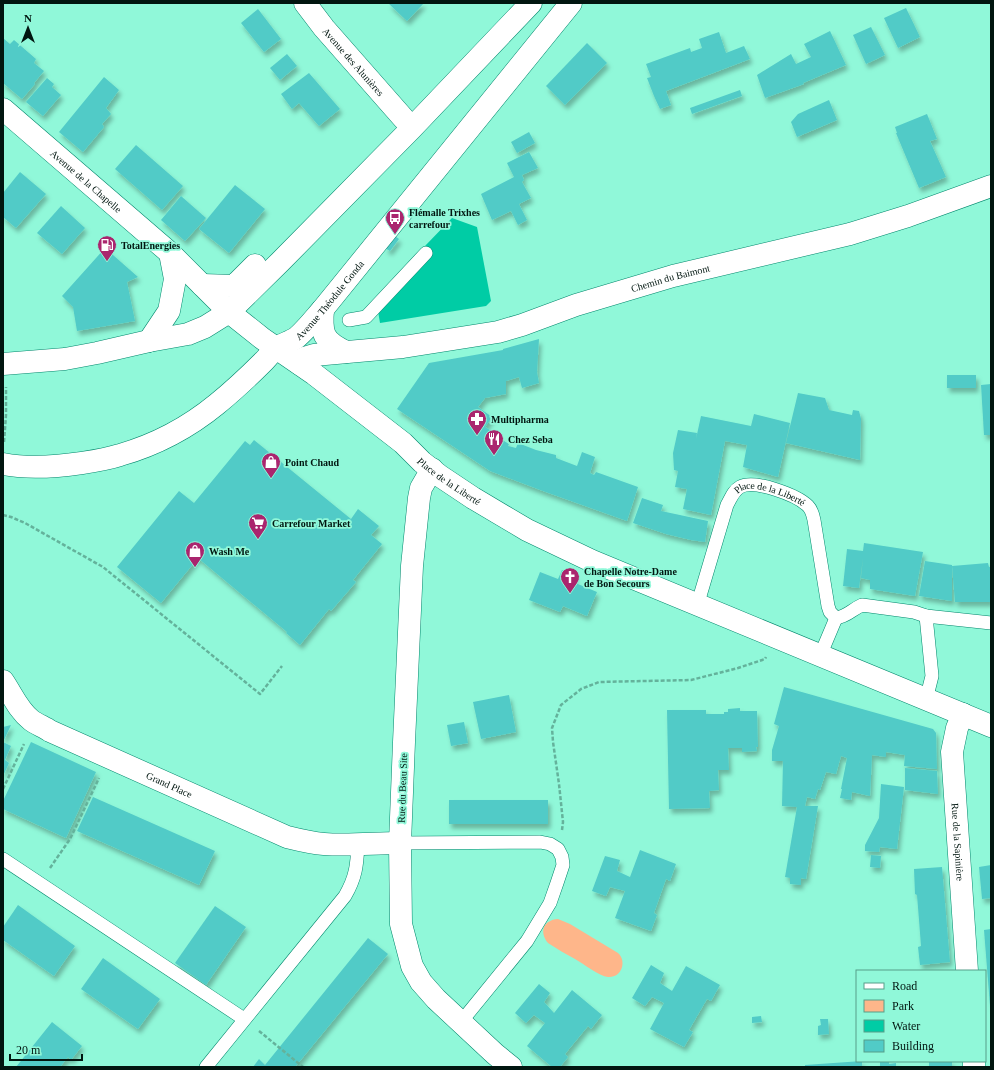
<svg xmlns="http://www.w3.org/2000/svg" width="994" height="1070" font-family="'Times New Roman',serif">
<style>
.green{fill:#feb68a}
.water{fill:#00cca5}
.building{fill:#51cbc7;filter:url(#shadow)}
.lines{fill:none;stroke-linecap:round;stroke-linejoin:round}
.service-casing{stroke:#00876c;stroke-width:14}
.minor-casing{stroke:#00876c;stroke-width:23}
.secondary-casing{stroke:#00876c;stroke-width:23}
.path{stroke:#64b29b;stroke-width:2.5;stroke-dasharray:4 2;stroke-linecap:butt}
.service{stroke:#fff;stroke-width:13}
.minor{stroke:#fff;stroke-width:22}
.secondary{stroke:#fff;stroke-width:22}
.labels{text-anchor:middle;stroke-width:3.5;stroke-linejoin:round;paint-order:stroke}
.street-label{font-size:10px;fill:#011610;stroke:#90f8d9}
.poi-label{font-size:10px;font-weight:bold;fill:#011610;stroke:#90f8d9;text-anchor:start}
</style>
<defs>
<filter id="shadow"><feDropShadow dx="2.5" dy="4.5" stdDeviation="2" flood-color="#0004"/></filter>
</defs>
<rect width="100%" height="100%" fill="#90f8d9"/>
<path class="green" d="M558,919L570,924L618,953C627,961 622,978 608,977C599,976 584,964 575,959C566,954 557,949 548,943C539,932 543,920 558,919Z"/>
<polygon class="water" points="452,218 477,227 491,301 486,306 380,323 378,311 431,256 425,246"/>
<g class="building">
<polygon points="388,3 424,3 407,21"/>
<polygon points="906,8 920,37 898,48 884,18"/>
<polygon points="258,9 281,39 264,52 241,23"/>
<polygon points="871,27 885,55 866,64 853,35"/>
<polygon points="830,31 846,65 803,83 804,84 765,98 757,75 791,54 796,64 811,57 804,44"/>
<polygon points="719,32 726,53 744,46 750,59 666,91 671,105 660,109 654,96 647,78 651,77 646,64 690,48 691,52 702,48 699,39"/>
<polygon points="3,38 10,44 14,40 36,59 34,63 44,71 34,83 35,84 22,99 3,83"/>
<polygon points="587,43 607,63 565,105 546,86"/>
<polygon points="287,54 297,66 280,80 270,68"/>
<polygon points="309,73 340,109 319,126 299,103 292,109 281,94"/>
<polygon points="104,77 119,90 106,108 111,114 102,124 104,127 83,152 59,132"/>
<polygon points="47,78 54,84 52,87 61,95 43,116 26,102"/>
<polygon points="740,90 742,96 692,114 690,108"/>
<polygon points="829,100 837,120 797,137 791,122 798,114"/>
<polygon points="927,114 937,139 930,141 946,177 919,188 896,133 897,133 895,127"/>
<polygon points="529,132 535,143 517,153 511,142"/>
<polygon points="136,145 183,186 162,210 115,169"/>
<polygon points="529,152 538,168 522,175 524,180 522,182 531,198 519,204 527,220 518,225 511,211 492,220 481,194 514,177 507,163"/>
<polygon points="20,172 46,194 16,228 3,217 3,193"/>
<polygon points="235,185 265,209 229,253 199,229"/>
<polygon points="181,196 206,218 185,241 161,220"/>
<polygon points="61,206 85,228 62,254 37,233"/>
<polygon points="395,236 399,239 390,251 385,248"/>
<polygon points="105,248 138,277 127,282 135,321 77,331 73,307 62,296"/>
<polygon points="539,339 537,372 539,383 522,388 519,377 506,381 506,394 485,398 478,407 492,417 485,427 498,435 499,438 509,444 508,446 516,448 518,443 536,450 556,455 556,458 577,466 582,452 595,457 590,473 594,475 596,472 638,487 627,521 543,491 490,471 397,409 429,363 503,350 503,349"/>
<rect x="947" y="375" width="29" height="13"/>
<polygon points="991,384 991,435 984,435 981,385"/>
<polygon points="798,393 825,398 829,410 852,415 853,410 859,411 861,419 860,460 786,443"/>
<polygon points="754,414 790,423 778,477 743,467 747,445 725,441 711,515 683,509 687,489 675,487 678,471 674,470 673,453 678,430 697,433 696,439 701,416 751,426"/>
<polygon points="254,440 351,519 358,509 379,526 371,535 382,544 353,580 356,582 331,611 329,609 300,645 286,633 287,632 198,558 161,603 117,567 179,491 194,503 245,441 250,445"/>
<polygon points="642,498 663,505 661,511 708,521 705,542 691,540 666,534 633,523"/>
<polygon points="864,543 923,552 915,596 870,589 870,580 861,578 863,558 859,588 843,586 847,549 863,551"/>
<polygon points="925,561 952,565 952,601 919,596"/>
<polygon points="988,563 989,567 991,567 991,580 990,580 991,602 955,602 952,566"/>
<polygon points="562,570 575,576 573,582 597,592 587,616 563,606 560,612 529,600 540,572 558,579"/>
<polygon points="784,687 933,729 936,733 937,769 904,766 905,755 886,752 886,757 872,755 870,796 852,792 851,800 840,798 842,789 841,789 847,758 841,756 836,774 826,772 820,790 818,789 815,799 807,797 805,806 818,806 806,879 801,878 801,885 790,884 790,878 785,877 797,807 782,806 783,761 772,761 772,750 779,726 774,724"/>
<polygon points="509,695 516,732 481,739 473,702"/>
<polygon points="740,708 740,711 757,711 758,747 756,747 757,751 742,752 742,748 728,748 729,770 718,770 719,790 709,791 710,808 669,809 667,710 706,710 706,714 724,714 724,712 728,712 728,709"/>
<polygon points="464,722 468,743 451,746 447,725"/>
<polygon points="11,725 3,742 11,746 5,760 9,763 3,776 3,727"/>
<polygon points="31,742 96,772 66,838 3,809 3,801"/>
<polygon points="905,768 937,771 938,794 905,790"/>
<polygon points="881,784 904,787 897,849 880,847 879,852 865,851 865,845 879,818"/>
<polygon points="93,797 215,851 199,885 77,831"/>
<rect x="449" y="800" width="99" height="24"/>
<polygon points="640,850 676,864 670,881 666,879 654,913 657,915 651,931 615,918 625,891 610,887 606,896 592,891 605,856 620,860 617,871 630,877"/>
<polygon points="871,855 881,856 880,868 870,867"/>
<polygon points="991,865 991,898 982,899 979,867"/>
<polygon points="942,867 950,962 920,965 918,947 921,946 919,920 917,895 915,894 914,869"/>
<polygon points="18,905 75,946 54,976 3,940 3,927"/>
<polygon points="215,906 246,927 206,985 175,963"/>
<polygon points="991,929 991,1006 990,1006 984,930"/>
<polygon points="368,938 388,954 295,1067 253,1067 259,1059 265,1065"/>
<polygon points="103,958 160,999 138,1029 81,989"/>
<polygon points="651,965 664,973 660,983 672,991 686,966 720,985 711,1001 707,999 689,1030 693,1032 684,1047 650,1029 664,1003 652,997 645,1006 632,998"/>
<polygon points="539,984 550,993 544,1002 554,1013 572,990 602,1015 591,1029 588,1026 565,1054 568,1057 560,1067 552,1067 527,1046 545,1023 534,1015 526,1023 515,1013"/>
<polygon points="761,1016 762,1022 752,1023 752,1017"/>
<polygon points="820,1019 828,1019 829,1034 818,1035 818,1026 821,1025"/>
<polygon points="52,1022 82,1046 71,1060 68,1057 60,1067 16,1067"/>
<polygon points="862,1061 862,1067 805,1067 805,1065"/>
<polygon points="880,1061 889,1061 889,1064 896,1063 896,1067 880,1067"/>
<rect x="929" y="1061" width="23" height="6"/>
</g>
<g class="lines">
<defs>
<g id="service">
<polyline points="349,320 366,317 426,253"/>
<path id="s1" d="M697,606L727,505C731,498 733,491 740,487C754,479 797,495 808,506C812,510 813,515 814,520L828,606L830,612L836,618C848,616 851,610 862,605L914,612L926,616L991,623"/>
<polyline points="820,656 836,618"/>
<polyline points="925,700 928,692 932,676 926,616"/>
<polyline points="400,843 540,842 550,844 558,849 562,857 563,865 557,883 550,903 527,941 461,1022"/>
<polyline points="3,859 244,1019"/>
<path d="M206,1067L345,896C356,877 357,865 358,844"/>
</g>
<g id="minor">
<path id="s2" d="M305,3L324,28L404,119"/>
<path id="s3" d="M3,109L170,253L229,312L263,339L314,374L403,443L422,462L440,476L473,498L527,530L592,561L991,726"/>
<path d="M323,309C321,334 323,341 346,352"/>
<polyline points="149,341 169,311 175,279 170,253"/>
<path id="s4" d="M300,364L304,358L314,355L403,347L498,332L522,325L576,305L673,276L850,234L908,216L991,186"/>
<polyline points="432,469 421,488 419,498 412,566 404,742 400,843 401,924 412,966 421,982 436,999 495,1054 511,1067"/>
<path id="s5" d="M3,681C12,694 18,710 31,720C36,724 44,727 50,731L287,837C299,840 311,843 324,844C349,846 375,843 400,843"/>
<path id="s6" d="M963,714L957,728L952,752L967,971"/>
<polyline points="974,1061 974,1067"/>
</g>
<g id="secondary">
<polyline points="202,285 234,286 255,265"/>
<polyline points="3,364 65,359 97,353 149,341 188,334 205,327 229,312 280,262 412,128 531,3"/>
<path id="s7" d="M3,464C29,469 55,467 82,463C95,461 108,459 120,455C155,445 189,427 217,404C233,391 249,376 264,361C268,357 272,351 277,348C282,344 290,342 296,338C304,332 315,318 323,309L571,3"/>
</g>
</defs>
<use href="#service" class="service-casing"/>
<use href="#minor" class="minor-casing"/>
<use href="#secondary" class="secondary-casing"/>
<g class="path">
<polyline points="4,442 6,415 6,387"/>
<polyline points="3,515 11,517 25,523 103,567 260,694 282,666"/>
<polyline points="3,789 24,744"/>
<polyline points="562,830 563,822 559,784 553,742 552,728 561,705 581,689 599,682 691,680 738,668 765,659 766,657"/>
<polyline points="50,868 70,839 99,778"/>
<polyline points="259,1031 303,1067"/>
</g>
<use href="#service" class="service"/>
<use href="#minor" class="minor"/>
<use href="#secondary" class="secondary"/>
</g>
<defs>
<symbol id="bus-pin" viewBox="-11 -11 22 30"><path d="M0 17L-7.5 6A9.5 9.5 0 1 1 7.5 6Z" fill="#aa256e" stroke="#90f8d9"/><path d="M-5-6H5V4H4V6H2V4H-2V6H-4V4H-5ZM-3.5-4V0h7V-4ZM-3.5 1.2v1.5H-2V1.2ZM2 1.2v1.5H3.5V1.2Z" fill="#fff"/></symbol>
<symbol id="fuel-pin" viewBox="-11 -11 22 30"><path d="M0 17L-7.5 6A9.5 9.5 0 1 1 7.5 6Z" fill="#aa256e" stroke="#90f8d9"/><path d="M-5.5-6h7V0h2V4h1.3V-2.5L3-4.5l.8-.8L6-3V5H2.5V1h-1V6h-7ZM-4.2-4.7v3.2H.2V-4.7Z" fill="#fff"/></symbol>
<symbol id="pharmacy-pin" viewBox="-11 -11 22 30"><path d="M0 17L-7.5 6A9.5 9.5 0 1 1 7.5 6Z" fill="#aa256e" stroke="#90f8d9"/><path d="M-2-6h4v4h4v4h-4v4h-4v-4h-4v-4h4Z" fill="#fff"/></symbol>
<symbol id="restaurant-pin" viewBox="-11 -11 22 30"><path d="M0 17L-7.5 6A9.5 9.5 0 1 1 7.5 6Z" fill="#aa256e" stroke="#90f8d9"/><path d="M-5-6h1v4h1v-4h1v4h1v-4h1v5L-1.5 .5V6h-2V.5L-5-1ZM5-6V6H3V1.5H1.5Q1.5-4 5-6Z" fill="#fff"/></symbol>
<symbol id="shop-pin" viewBox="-11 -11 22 30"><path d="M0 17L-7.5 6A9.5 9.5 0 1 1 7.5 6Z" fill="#aa256e" stroke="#90f8d9"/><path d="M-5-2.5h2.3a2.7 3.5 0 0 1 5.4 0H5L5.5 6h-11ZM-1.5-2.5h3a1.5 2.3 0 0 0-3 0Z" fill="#fff"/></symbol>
<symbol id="supermarket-pin" viewBox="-11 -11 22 30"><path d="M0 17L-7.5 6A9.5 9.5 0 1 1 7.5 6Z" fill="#aa256e" stroke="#90f8d9"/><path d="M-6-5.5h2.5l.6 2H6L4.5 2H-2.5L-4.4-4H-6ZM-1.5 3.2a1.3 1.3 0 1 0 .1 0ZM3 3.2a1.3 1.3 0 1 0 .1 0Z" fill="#fff"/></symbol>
<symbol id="church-pin" viewBox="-11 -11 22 30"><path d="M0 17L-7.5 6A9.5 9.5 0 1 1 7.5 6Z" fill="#aa256e" stroke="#90f8d9"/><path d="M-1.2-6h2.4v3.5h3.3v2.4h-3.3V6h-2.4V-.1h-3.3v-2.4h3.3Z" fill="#fff"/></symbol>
</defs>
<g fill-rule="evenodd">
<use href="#bus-pin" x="384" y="207" width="22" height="30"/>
<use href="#fuel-pin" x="96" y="234" width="22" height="30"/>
<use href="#pharmacy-pin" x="466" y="408" width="22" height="30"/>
<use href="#restaurant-pin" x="483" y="428" width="22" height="30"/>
<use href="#shop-pin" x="260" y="451" width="22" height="30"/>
<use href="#supermarket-pin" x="247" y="512" width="22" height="30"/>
<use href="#shop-pin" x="184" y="540" width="22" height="30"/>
<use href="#church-pin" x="559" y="566" width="22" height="30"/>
</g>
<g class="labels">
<g class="street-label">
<text dy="4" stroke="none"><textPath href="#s2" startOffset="76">Avenue des Alunières</textPath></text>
<text dy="4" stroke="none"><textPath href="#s3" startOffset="110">Avenue de la Chapelle</textPath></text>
<text dy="4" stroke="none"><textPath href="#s4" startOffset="384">Chemin du Baimont</textPath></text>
<text dy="4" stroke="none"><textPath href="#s7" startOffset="383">Avenue Théodule Gonda</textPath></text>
<text dy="4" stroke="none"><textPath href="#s3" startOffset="582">Place de la Liberté</textPath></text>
<text dy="4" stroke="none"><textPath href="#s1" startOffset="159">Place de la Liberté</textPath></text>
<text dy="4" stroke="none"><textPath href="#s5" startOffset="201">Grand Place</textPath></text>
<text transform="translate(402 788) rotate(-88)" y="4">Rue du Beau Site</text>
<text dy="4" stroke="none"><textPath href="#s6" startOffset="130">Rue de la Sapinière</textPath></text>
</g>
<g class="poi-label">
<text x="409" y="216">Flémalle Trixhes<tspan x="409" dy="12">carrefour</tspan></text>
<text x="121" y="249">TotalEnergies</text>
<text x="491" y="423">Multipharma</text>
<text x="508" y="443">Chez Seba</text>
<text x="285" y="466">Point Chaud</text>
<text x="272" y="527">Carrefour Market</text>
<text x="209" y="555">Wash Me</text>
<text x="584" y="575">Chapelle Notre-Dame<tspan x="584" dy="12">de Bon Secours</tspan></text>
</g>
</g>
<rect width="994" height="1070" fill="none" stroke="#011610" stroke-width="8"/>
<rect x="856" y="970" width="130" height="92" fill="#90f8d9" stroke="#579e89"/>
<rect x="864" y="983" width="20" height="6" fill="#ffffff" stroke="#579e89"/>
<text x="892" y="990" font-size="12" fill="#011610">Road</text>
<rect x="864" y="1000" width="20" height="12" fill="#feb68a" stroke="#579e89"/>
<text x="892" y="1010" font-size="12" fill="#011610">Park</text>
<rect x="864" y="1020" width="20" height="12" fill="#00cca5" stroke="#579e89"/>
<text x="892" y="1030" font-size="12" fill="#011610">Water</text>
<rect x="864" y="1040" width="20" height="12" fill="#51cbc7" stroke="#579e89"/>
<text x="892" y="1050" font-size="12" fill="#011610">Building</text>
<g transform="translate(28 28)" stroke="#90f8d9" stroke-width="3" paint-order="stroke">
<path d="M0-3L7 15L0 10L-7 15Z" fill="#011610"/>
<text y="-6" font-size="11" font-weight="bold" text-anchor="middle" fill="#011610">N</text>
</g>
<path d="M10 1054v6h72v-6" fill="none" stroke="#011610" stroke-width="2"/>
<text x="16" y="1054" font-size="12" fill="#011610" stroke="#90f8d9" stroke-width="3" paint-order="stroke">20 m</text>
</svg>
